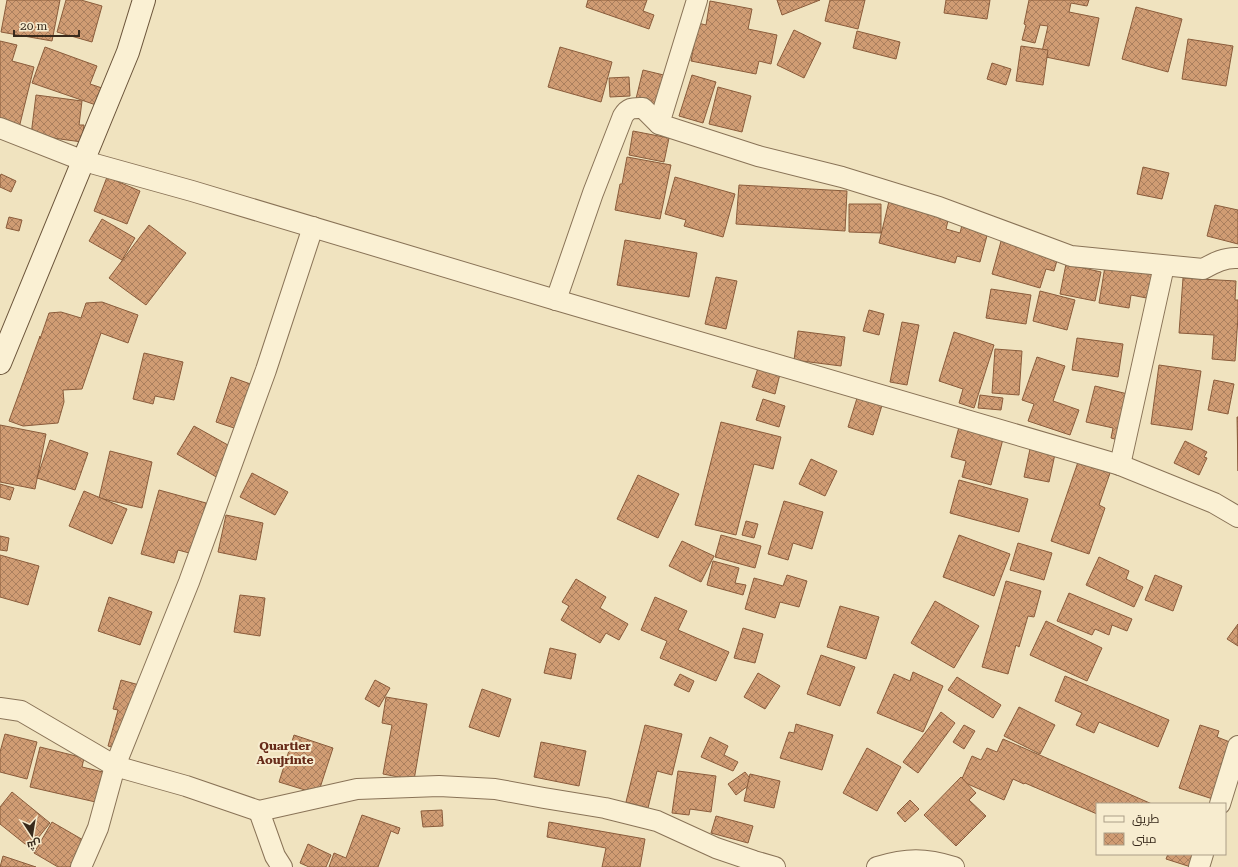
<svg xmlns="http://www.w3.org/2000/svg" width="1238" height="867" font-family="'Roboto Serif',Cairo,serif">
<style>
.building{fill:url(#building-cross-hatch);stroke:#8a5c3b}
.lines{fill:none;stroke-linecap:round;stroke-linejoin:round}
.minor-casing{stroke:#897357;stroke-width:22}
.secondary-casing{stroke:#6b543a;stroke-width:24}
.minor{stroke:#faf0d3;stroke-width:20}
.secondary{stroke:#faf0d3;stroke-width:22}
.labels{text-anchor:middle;stroke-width:4;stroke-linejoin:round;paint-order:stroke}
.neighbourhood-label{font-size:12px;font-weight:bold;fill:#672b19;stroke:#f7eccf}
</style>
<defs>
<pattern id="building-cross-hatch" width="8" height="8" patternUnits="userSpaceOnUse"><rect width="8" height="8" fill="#d09c73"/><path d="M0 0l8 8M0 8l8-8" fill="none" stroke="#aa7f5e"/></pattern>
</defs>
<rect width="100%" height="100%" fill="#f0e3bf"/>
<g class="building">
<polygon points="7,0 60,0 52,41 1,32"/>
<polygon points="66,0 81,0 102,6 92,42 57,32"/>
<polygon points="588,0 647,0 643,11 654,15 649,29 586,7"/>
<polygon points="777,0 820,0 782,15"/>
<polygon points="830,0 865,0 858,29 825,21"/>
<polygon points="946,0 990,0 987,19 944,13"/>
<polygon points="1029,0 1089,0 1087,6 1071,3 1069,12 1099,18 1089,66 1041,56 1048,26 1040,25 1035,43 1022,40 1026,25 1024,24"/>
<polygon points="710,1 752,9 748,29 777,35 771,64 759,61 756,74 691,61 698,23 706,25"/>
<polygon points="1136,7 1182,19 1168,72 1122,59"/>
<polygon points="794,30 821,43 804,78 777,65"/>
<polygon points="857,31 900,42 896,59 853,48"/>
<polygon points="1188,39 1233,46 1226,86 1182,79"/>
<polygon points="0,41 17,45 12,61 34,67 19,128 0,123"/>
<polygon points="1021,46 1048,50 1043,85 1016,81"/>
<polygon points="45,47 97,66 90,84 102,88 96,105 32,83"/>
<polygon points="560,47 612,62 601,102 548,87"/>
<polygon points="992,63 1011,69 1006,85 987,79"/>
<polygon points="643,70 676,78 666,118 633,111"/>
<polygon points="692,75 716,82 703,123 679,116"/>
<polygon points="629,77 630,96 610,97 609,78"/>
<polygon points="718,87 751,96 742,132 709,124"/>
<polygon points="36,95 82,101 79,125 84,125 82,142 31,135"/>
<polygon points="633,131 669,138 664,162 629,155"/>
<polygon points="627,157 671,165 660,219 615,210 620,184 622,184"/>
<polygon points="1143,167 1169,173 1162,199 1137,194"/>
<polygon points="1,174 16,181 11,192 0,187 0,177"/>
<polygon points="107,177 140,191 127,224 94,211"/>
<polygon points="675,177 735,194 723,237 684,226 686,220 665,214"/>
<polygon points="739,185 847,191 845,231 736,224"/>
<polygon points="890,197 950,212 946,229 960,233 963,221 989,228 980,262 957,256 955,263 879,243"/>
<polygon points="849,204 881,204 881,233 849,232"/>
<polygon points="1215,205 1238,210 1238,244 1207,236"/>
<polygon points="9,217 22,220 19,231 6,228"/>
<polygon points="102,219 135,238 122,260 89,241"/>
<polygon points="149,225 186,253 146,305 109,278"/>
<polygon points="1003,234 1060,250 1054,271 1046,269 1040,288 992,274"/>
<polygon points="625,240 697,253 689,297 617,285"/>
<polygon points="1107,254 1163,264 1157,300 1131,295 1129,308 1099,303"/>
<polygon points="1066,264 1101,272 1095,301 1060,294"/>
<polygon points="716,277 737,281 726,329 705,324"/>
<polygon points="1183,278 1236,281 1235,300 1238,300 1238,317 1235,361 1212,359 1214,335 1179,333"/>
<polygon points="991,289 1031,295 1026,324 986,318"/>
<polygon points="1040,291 1075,300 1067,330 1033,321"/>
<polygon points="102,302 138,315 128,343 101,333 82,389 63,390 64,402 58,423 23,426 9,421 40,336 40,339 49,313 61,312 81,318 86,303"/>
<polygon points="869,310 884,314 879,335 863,331"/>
<polygon points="902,322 919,325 907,385 890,382"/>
<polygon points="798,331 845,337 841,366 794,360"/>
<polygon points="954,332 994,345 974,408 959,403 963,389 939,381"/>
<polygon points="1077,338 1123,344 1118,377 1072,370"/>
<polygon points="995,349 1022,351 1019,395 992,393"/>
<polygon points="144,353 183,362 174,400 155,396 153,404 133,399"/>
<polygon points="1037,357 1065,366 1053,401 1079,410 1070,435 1028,421 1034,404 1022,400"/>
<polygon points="1159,365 1201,371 1192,430 1151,424"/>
<polygon points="758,368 780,374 775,394 752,387"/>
<polygon points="231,377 256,386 240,430 216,422"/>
<polygon points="1214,380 1234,384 1228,414 1208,410"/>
<polygon points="1095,386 1140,397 1129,443 1111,438 1113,428 1086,422"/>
<polygon points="858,395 883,402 873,435 848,427"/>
<polygon points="980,395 1003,398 1001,410 978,408"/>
<polygon points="763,399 785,406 779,427 756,420"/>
<polygon points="1237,417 1238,417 1238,471"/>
<polygon points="721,422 781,437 773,469 754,464 736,535 695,525"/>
<polygon points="0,425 46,434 35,489 0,482"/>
<polygon points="194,426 235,449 218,478 177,454"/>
<polygon points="959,427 1003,439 991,485 962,477 966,461 951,457"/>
<polygon points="50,440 88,453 75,490 37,478"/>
<polygon points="1185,441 1207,452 1204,457 1207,458 1199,475 1174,463"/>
<polygon points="1030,449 1055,454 1049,482 1024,477"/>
<polygon points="110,451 152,462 142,508 99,498"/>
<polygon points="811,459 837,471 825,496 799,484"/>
<polygon points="1078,462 1110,473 1099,505 1105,508 1089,554 1051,541"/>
<polygon points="252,473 288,492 275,515 240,497"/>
<polygon points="638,475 679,494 658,538 617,519"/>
<polygon points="959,480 1028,499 1019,532 950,513"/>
<polygon points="0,484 14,488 10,500 0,497"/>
<polygon points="159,490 206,503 193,554 178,550 174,563 141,554"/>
<polygon points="84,491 127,509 112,544 69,526"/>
<polygon points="784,501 823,512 812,549 793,543 788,560 768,554"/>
<polygon points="226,515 263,523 256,560 218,552"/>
<polygon points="746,521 758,524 754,538 742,535"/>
<polygon points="721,535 761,546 755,568 715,557"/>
<polygon points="959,535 1010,554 994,596 943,577"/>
<polygon points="0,536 9,538 7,551 0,550"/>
<polygon points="682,541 714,556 701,582 669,566"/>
<polygon points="1018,543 1052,553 1044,580 1010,570"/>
<polygon points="0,555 39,566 28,605 0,597"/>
<polygon points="1099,557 1129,571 1126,579 1143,587 1134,607 1086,585"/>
<polygon points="713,561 739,568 735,583 746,585 743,595 707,585"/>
<polygon points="787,575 807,581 799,607 780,602 775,618 745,609 754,578 783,586"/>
<polygon points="1155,575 1182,586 1173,611 1145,600"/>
<polygon points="576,579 606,597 600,608 628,624 619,640 606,633 600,643 561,620 569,606 562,602"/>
<polygon points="1006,581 1041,591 1034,617 1028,616 1019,647 1016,645 1008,674 982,667"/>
<polygon points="1069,593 1132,619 1127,631 1112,625 1109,635 1095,629 1092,635 1057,621"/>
<polygon points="240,595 265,598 260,636 234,632"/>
<polygon points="109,597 152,612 140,645 98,631"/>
<polygon points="655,597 687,611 678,630 729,652 716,681 660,658 667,641 641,630"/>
<polygon points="935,601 979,626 954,668 911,643"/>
<polygon points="840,606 879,617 866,659 827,647"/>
<polygon points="1046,621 1102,648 1087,681 1030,655"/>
<polygon points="1238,624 1238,646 1227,639"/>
<polygon points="743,628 763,634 755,663 734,658"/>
<polygon points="550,648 576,654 571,679 544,673"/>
<polygon points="821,655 855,667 840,706 807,694"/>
<polygon points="913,672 943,686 923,732 877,713 894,674 910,681"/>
<polygon points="758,673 780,686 765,709 744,697"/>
<polygon points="680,674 694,681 689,692 674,685"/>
<polygon points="1065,676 1169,720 1158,747 1099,722 1094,733 1076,725 1082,713 1055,701"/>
<polygon points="957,677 1001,705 993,718 948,690"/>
<polygon points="121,680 143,686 126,751 108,746 118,710 113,709"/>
<polygon points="375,680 390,688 379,707 365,699"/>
<polygon points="482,689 511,699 499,737 469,727"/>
<polygon points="386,697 427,704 414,780 383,774 392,725 382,723"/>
<polygon points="1019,707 1055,725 1040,754 1004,736"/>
<polygon points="941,712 955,723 918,773 903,762"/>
<polygon points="796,724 833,735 822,770 780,758 789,732 794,733"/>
<polygon points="645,725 682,734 672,775 657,771 648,808 626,802"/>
<polygon points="964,725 975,731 964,749 953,742"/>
<polygon points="1200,725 1219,731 1217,737 1235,744 1225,803 1179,788"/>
<polygon points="5,734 37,742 27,779 0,772 0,752"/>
<polygon points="294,735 333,748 318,794 279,782"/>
<polygon points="710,737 728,746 724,755 738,762 733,771 701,757"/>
<polygon points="1003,739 1152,804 1097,804 1097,814 1025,783 1024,784 1013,779 1004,800 961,781 972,756 981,760 987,748 997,752"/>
<polygon points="541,742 586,751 579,786 534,777"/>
<polygon points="40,747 84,758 82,767 120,776 113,806 30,787"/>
<polygon points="867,748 901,767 877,811 843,793"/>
<polygon points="678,771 716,776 711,812 690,809 689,815 672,813"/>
<polygon points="745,772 753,782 736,795 728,784"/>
<polygon points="750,774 780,781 774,808 744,801"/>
<polygon points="961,777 976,793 969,800 986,816 956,846 924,815"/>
<polygon points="12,792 50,823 30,848 0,824 0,807"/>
<polygon points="910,800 919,809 905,822 897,813"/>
<polygon points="442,810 443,826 423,827 421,811"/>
<polygon points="362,815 400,828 398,834 391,831 378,867 329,867 334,853 346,858"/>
<polygon points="716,816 753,826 748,843 711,833"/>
<polygon points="52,822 97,848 86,867 58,867 34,853"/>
<polygon points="549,822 645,839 640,867 602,867 606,848 547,837"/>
<polygon points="308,844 331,855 326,867 309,867 300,863"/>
<polygon points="1168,854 1210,854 1191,867 1166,859"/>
<polygon points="3,856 36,867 0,867"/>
</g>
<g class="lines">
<defs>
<g id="minor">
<path d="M697,0L659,124L758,156L842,177L939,207L1071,256L1203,269C1214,263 1225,257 1238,258"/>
<polyline points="0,128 84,161 192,191 556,300 1120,465 1214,503 1238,517"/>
<path d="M556,300L593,193L623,116C629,107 633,108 643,108L659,124"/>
<polyline points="1120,465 1164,266"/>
<polyline points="0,708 21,711 115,766 186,786 259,811 357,789 439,786 495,789 544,798 605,808 657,821 716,848 754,861 775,867"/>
<polyline points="1220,804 1238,746"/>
<polyline points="259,811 275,856 282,867"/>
<polyline points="81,867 98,828 115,766 189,582 266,370 313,227"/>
<path d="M877,867C907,858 925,858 954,867"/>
<polyline points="1199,867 1203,854"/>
</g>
<polyline id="secondary" points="0,363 128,52 144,0"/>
</defs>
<use href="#minor" class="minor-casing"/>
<use href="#secondary" class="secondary-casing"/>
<use href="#minor" class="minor"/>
<use href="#secondary" class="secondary"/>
</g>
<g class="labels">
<g class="neighbourhood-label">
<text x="285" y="750">Quartier<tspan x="285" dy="14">Aoujrinte</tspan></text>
</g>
</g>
<rect x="1096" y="803" width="130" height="52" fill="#f7eccf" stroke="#ab9e87"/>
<rect x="1104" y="816" width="20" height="6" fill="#faf0d3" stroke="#ab9e87"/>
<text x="1132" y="823" font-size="12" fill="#382a1c">طريق</text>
<rect x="1104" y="833" width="20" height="12" fill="url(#building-cross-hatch)" stroke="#ab9e87"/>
<text x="1132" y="843" font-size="12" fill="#382a1c">مبنى</text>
<g transform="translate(32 835) rotate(168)" stroke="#f7eccf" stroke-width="3" paint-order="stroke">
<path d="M0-3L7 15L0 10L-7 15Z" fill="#382a1c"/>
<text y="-6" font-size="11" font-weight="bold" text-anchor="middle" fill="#382a1c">ش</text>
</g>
<path d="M14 30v6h65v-6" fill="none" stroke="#382a1c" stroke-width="2"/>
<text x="20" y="30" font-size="12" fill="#382a1c" stroke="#f7eccf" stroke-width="3" paint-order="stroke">20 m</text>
</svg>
